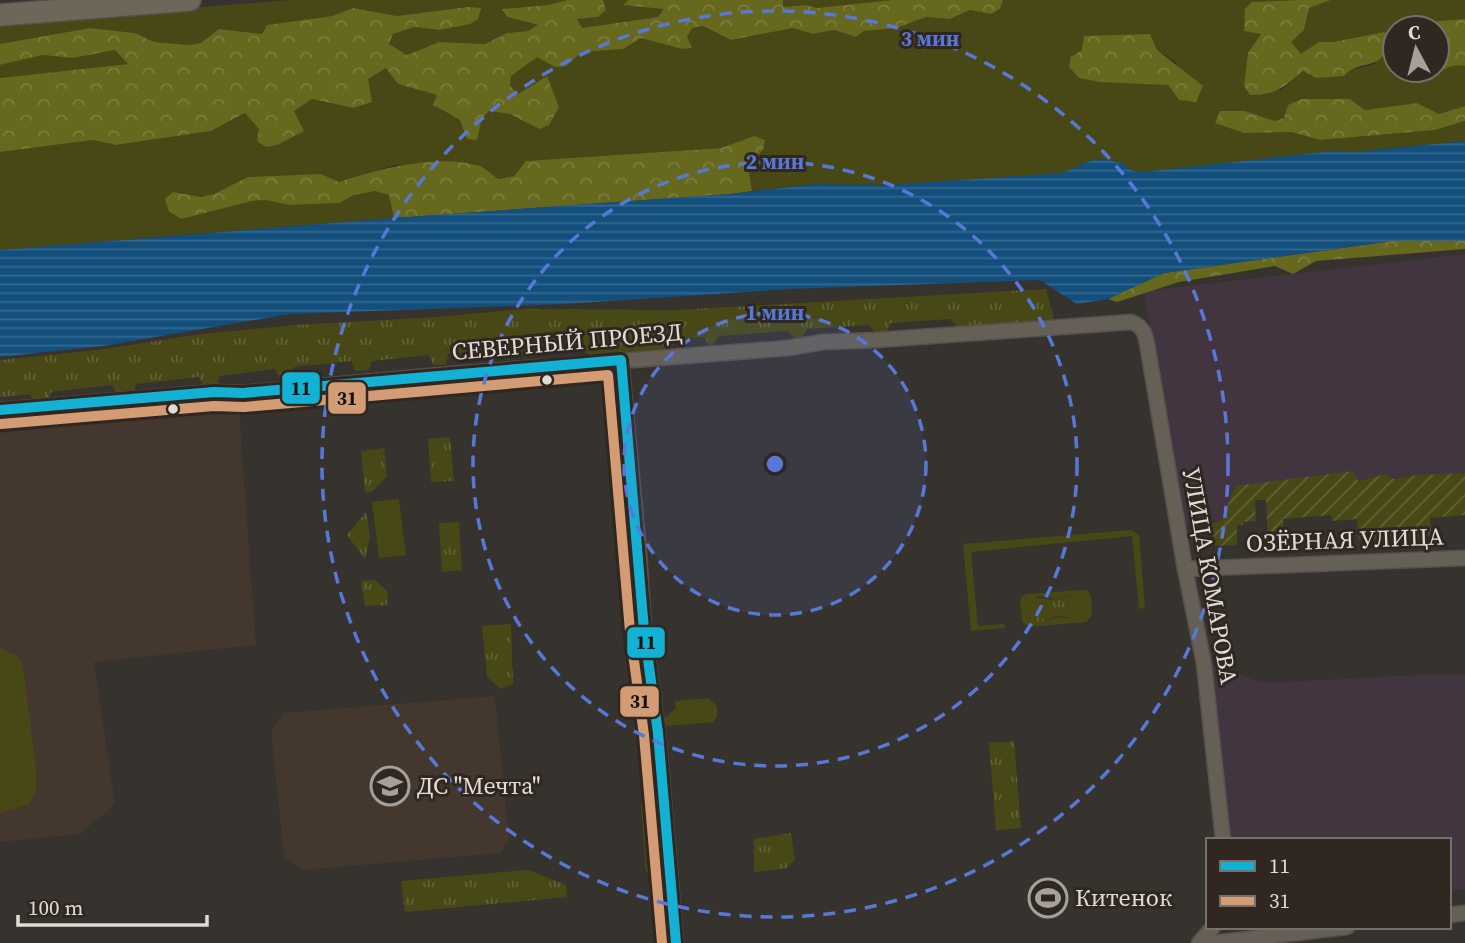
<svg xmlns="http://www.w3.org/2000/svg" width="1465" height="943" font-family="'Source Serif 4',serif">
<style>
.industrial{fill:#42353f}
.built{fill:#44372d}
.grass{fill:#484816;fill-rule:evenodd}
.forest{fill:url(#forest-crowns)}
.park{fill:url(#park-tufts)}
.garden{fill:url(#garden-furrows)}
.water{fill:url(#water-rules)}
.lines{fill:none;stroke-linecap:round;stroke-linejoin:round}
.street-casing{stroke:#54504d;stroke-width:17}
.primary-casing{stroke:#54504d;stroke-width:24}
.street{stroke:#655f56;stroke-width:14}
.primary{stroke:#6e6759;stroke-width:21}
.bus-1-casing{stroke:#302720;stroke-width:16}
.bus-2-casing{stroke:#302720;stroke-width:16}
.bus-1{stroke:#13b2d5;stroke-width:10}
.bus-2{stroke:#d39c74;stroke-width:10}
.ring{fill:none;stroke:#5878d7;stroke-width:3.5;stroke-dasharray:12 9}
.bus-dot{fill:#e1dbd6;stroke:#302720;stroke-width:2.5}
.labels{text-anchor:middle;stroke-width:6;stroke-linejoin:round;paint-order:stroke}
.street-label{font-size:24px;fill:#e1dbd6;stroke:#302720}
.poi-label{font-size:24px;fill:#e1dbd6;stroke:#302720;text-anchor:start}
.centre{fill:#5878d7;stroke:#302720;stroke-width:3.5}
.ring-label{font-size:21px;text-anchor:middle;font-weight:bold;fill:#5878d7;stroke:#302720;stroke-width:6;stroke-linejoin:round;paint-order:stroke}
.line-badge{stroke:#302720;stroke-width:2.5}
.pale-badge-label{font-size:19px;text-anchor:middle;font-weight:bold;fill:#111}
</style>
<defs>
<pattern id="forest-crowns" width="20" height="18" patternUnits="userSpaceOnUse" patternTransform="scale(1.75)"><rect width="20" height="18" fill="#66681e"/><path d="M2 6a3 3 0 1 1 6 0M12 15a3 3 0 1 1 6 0" fill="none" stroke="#7c7d3e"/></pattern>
<pattern id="park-tufts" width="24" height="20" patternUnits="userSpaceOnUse" patternTransform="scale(1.75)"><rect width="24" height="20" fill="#484816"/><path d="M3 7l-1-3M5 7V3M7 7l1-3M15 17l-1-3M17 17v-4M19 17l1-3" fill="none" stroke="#626237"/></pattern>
<pattern id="garden-furrows" width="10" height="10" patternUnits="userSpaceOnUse" patternTransform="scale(1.75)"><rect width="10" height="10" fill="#484816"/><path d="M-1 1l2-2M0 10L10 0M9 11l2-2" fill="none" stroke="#626237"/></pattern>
<pattern id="water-rules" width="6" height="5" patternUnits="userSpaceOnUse" patternTransform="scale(1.75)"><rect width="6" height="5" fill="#134f7c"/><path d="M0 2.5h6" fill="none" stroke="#35688e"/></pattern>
</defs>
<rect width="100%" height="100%" fill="#36322e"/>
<g class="industrial">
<polygon points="1465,254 1465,473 1417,475 1394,479 1386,474 1358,481 1235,486 1222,520 1184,526 1144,291"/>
<polygon points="1213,666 1264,683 1437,674 1465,675 1465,889 1449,891 1449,840 1230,840"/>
</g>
<g class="built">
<polygon points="239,409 256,645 94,662 115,804 80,834 0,842 0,433"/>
<polygon points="495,696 509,841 500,853 304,870 284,857 271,730 283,713"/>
</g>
<g class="grass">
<polygon points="290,0 567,0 549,5 502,9 507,17 539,26 528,31 507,33 485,44 439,42 407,55 389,44 393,34 414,27 439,30 468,7 397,16 353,8 332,16 267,25 262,34 219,29 201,44 189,45 154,42 135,33 90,28 0,44 0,23"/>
<polygon points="603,0 628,0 624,4 665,8 658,17 582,28 577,19 598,17 606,10"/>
<polygon points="783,0 893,0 817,8 806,5 783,7"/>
<path d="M1003,0H1298L1253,2L1280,91L1303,71L1316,78L1375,64L1384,32L1333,42H1319L1301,55L1290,42L1304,30L1309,8L1331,0H1465V19L1437,21L1428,28H1395V70H1405C1425,88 1444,61 1465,66V106L1439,114L1417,103L1365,110L1350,99L1288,105L1285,118L1275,121L1245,111L1244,133L1291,132L1320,140L1435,130L1465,121V141L1354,152L1333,151L1143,172L1133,171L1122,163L1104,159L1092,160L1062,173L889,185L814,184L752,191L748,166L763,150L754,136L721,148L526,161L514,176L498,179L482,167L394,165L339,182L321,174L248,177L214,194L201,197L173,192L181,219L252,201L265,200L290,205L339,203L354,195L375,191L389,195L394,218L0,250V152L93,140L117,145L211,131L246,113L259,129L266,147L276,145L304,131L294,111L312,99L353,108L367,79L386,68L398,84L437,95L433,105C452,116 470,130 489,111L510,114L539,129L546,76L518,94L510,87V76L537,56L555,67L582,52L623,49L641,38L682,49L691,48L687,37L692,27L703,26L731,40L793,28L813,34L834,30L856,37L864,31L897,28L926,17L950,19L970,10L991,14L1000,9ZM1082,50H1157L1177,63L1179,100L1168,85L1142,83L1071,57Z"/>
<polygon points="115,50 129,64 0,78 0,65 43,55 73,58"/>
<polygon points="614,387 624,473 616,478 612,474 604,388"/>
<polygon points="399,499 406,555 379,558 372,502"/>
<polygon points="1131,530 1139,535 1145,608 1139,609 1132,536 971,552 978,626 1004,624 1005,628 971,631 963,544"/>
<path d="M1082,590L1088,591L1091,597L1092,616L1086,622L1028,627L1022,621L1020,601L1022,596L1027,594ZM1074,593L1079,594L1070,618C1052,614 1045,626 1028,619L1025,611L1037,596L1057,599Z"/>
<polygon points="0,648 16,655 23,666 36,767 36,791 28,805 0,813"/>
<polygon points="708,698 717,706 717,717 713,722 666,726 660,722 676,708 675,701"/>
<polygon points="641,803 652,803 659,866 654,872 646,872"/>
</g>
<g class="forest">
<polygon points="567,0 603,0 606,10 598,17 577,19 582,28 658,17 664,9 623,5 628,0 783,0 783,7 806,5 817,8 893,0 1003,0 1000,9 991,14 970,10 950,19 926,17 897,28 864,31 856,37 834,30 813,34 793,28 731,40 703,26 692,28 687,37 692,48 682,49 641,38 623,49 582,52 566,66 555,67 537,57 511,76 510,86 518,94 547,76 559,107 549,125 539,129 510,114 489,111 482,118 477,140 467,139 460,120 433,105 437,95 398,84 386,68 368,79 372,102 353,108 312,99 294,111 304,131 277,145 266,147 257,141 259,129 245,113 211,131 116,145 93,140 0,152 0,78 128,64 115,50 73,58 43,55 0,65 0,44 90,28 135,33 154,42 189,45 201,43 219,29 262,34 267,25 332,16 353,8 397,16 468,7 481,8 478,19 470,24 439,30 414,27 393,34 389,44 407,55 439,42 485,44 507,33 528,31 538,25 507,17 502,9 549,5"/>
<path d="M1298,0H1362H1331L1309,8L1304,30L1291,42L1301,54L1319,42H1333L1384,32L1391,37C1383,75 1360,57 1344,76L1316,78L1303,71C1284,87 1276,95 1250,95L1244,86L1248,53L1261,34L1244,31L1245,9L1252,2Z"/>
<path d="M1465,19V66C1444,61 1425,88 1405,70H1437V28H1428L1437,21Z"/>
<polygon points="1150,34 1157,50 1203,86 1196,102 1179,100 1168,85 1100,82 1079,78 1069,67 1071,57 1082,50 1084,36"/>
<polygon points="1302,99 1350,99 1365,110 1417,103 1439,114 1465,106 1465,121 1435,130 1320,140 1291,132 1244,133 1215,123 1220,111 1245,111 1275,121 1284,118 1288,105"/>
<path d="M754,136L765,140L763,150L748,166L752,191L730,194L394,218L389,195L375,191L354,195L339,203L290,205L265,200L252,201L181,219L169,211L165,199L173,192L201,197L214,194L248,177L321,174L339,182C377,169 440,153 480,166C486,169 493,175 498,179L514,176L526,161L721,148Z"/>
<polygon points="1392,241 1465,241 1465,249 1316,261 1293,274 1275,266 1179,282 1117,302 1108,299 1164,273"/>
</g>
<g class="park">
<polygon points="1046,289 1054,319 958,327 950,319 891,323 886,333 876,333 868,325 807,329 801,339 796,339 787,331 719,336 713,345 709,346 704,337 676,339 671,348 589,355 577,343 539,346 536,355 523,356 518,348 448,354 446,365 433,365 429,355 372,361 369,370 355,371 351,361 294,367 291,377 279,377 275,369 219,376 217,386 204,387 199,377 136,384 134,392 117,394 112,385 51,392 48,401 34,402 30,394 0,397 0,360 97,350 202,334 294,325 437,317 525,309 677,310"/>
<polygon points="450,437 454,481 431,482 428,439"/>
<polygon points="384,448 387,476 373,491 365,493 361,451"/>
<polygon points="366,512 370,537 365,559 347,535"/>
<polygon points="459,522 462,570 442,572 439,523"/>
<polygon points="375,580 388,592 387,605 365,606 361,581"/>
<path d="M1074,593L1079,594L1086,600L1085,614L1079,618L1058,616L1040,622L1028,619C1015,587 1043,602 1058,599C1063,598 1069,595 1074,593Z"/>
<polygon points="511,624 513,684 501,689 487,677 482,626"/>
<polygon points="1014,741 1021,828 996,830 989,743"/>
<polygon points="791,833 795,859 787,868 754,872 754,839"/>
<polygon points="528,870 566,885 567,897 405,912 401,881"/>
</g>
<polygon class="garden" points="1354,471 1358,481 1386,474 1394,479 1417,475 1465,473 1465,515 1430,518 1431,536 1358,540 1357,519 1332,521 1331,515 1283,519 1284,538 1268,540 1266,500 1255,500 1256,521 1243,522 1243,525 1237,525 1237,545 1215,546 1212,524 1222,520 1235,486"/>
<polygon class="water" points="1465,141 1465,241 1392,241 1164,273 1108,299 1077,304 1040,280 789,289 564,304 290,314 103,346 0,357 0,250 394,218 730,194 814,184 889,185 1062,173 1092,160 1104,159 1122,163 1133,171 1143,172 1333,151 1354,152"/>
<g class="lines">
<defs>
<g id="street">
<polyline points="621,360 639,554 644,630 658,733 676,943"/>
<path d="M0,410L214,392L243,393L451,374L788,348L823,342L877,340L1131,322C1144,326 1146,336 1148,349L1185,569L1204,664L1223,840"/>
<polyline points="1185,569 1465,558"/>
<polyline points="1449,915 1465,913"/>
<polyline points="1199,943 1213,927"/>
<polyline points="1213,943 1347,927"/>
</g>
<polyline id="primary" points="0,15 190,0"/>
</defs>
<use href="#street" class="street-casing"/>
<use href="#primary" class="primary-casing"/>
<use href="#street" class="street"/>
<use href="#primary" class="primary"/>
<defs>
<polyline id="bus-1" points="0,410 214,392 243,393 621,360 644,630 658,733 676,943"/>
<polyline id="bus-2" points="1,424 214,406 244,407 608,375 630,631 644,735 662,943"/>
</defs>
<use href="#bus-1" class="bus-1-casing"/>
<use href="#bus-2" class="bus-2-casing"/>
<use href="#bus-1" class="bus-1"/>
<use href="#bus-2" class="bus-2"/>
</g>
<circle cx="775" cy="464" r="151" fill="#5878d7" fill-opacity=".12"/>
<g class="ring">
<circle cx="775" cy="464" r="151"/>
<circle cx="775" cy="464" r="302"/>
<circle cx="775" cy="464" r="453"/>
</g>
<defs>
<symbol id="school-ring" viewBox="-11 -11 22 22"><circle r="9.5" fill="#302720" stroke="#a5a09b" stroke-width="1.5"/><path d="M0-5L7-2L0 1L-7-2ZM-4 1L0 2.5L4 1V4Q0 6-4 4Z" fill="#a5a09b"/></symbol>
<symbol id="stadium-ring" viewBox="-11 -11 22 22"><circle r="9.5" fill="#302720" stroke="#a5a09b" stroke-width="1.5"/><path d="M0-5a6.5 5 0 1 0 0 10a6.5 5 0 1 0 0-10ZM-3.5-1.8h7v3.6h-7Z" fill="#a5a09b"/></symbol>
</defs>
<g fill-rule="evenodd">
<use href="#school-ring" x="368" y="764" width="44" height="44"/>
<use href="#stadium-ring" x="1026" y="876" width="44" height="44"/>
</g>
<g class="bus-dot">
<circle cx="547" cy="380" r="6"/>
<circle cx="173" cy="409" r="6"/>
</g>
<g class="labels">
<g class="street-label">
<text transform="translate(567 342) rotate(-5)" y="8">СЕВЕРНЫЙ ПРОЕЗД</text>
<text transform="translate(1345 540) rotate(-2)" y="8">ОЗЁРНАЯ УЛИЦА</text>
<text transform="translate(1210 576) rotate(80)" y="8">УЛИЦА КОМАРОВА</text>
</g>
<g class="poi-label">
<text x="417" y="794">ДС "Мечта"</text>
<text x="1075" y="906">Китенок</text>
</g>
</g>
<circle cx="775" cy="464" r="10" class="centre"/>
<g class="ring-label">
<text x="930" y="46">3 мин</text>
<text x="775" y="169">2 мин</text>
<text x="775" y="320">1 мин</text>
</g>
<g class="line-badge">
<rect x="281" y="371" width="40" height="34" rx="7" fill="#13b2d5"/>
<rect x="327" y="381" width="40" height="34" rx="7" fill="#d39c74"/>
<rect x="626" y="626" width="40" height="33" rx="7" fill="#13b2d5"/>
<rect x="619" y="685" width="41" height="33" rx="7" fill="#d39c74"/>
</g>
<g class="pale-badge-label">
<text x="301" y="395">11</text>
<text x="347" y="405">31</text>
<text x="646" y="649">11</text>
<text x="640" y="708">31</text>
</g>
<rect x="1206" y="838" width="245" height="91" fill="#302720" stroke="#776f69" stroke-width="2"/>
<rect x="1220" y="861" width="35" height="10" fill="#13b2d5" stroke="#776f69" stroke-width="2"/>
<text x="1269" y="873" font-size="21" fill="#e1dbd6">11</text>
<rect x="1220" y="896" width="35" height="10" fill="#d39c74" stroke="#776f69" stroke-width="2"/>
<text x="1269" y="908" font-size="21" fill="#e1dbd6">31</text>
<g transform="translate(1416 49) rotate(353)"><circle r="33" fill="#302720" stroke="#776f69" stroke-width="2"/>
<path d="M0-5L12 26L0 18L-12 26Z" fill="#a5a09b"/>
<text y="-10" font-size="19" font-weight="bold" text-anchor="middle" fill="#e1dbd6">С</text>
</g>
<path d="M18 915v10h189v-10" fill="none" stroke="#e1dbd6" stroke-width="3.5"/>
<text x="28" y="915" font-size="21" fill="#e1dbd6" stroke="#302720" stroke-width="5" paint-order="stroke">100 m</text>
</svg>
